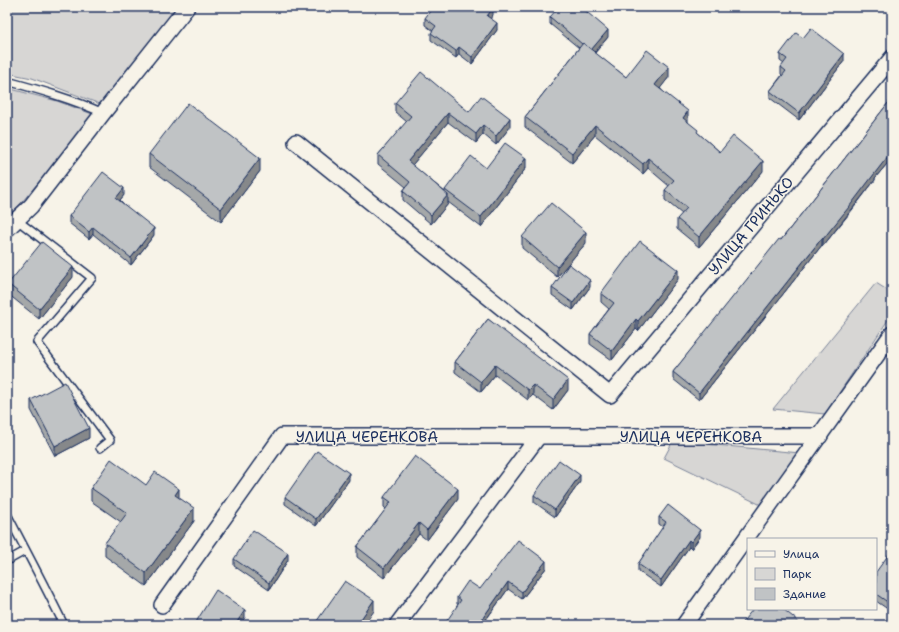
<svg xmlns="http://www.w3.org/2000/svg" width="899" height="632" font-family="'Shantell Sans',sans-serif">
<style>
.green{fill:#d7d6d4;stroke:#798299}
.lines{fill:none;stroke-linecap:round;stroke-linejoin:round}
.lane-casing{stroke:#1b2f5e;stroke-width:10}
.street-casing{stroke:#1b2f5e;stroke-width:18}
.lane{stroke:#f7f3e8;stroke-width:7}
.street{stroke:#f7f3e8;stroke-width:15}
.wall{fill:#a5a8a9;stroke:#1b2f5e}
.shaded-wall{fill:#86888a;stroke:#1b2f5e}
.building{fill:#c0c3c5;stroke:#1b2f5e}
.labels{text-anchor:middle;stroke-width:3;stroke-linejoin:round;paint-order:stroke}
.street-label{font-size:15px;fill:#1b2f5e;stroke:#f7f3e8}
</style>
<rect width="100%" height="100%" fill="#f7f3e8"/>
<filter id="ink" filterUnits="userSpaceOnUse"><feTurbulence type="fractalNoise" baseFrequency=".025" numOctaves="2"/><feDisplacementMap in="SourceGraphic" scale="8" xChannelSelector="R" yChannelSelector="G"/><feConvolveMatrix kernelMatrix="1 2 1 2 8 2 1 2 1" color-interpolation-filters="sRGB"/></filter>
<g filter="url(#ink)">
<g class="green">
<polygon points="7,7 179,7 129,71 100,104 32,78 7,73"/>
<polygon points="7,88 57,101 95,115 22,202 7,217"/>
<polygon points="876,283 892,293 892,314 825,414 773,409"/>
<polygon points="673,441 800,453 761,505 664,458"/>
</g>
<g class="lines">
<defs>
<g id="lane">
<path d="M7,81C40,90 72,99 103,113"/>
<polyline points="17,220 92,278 37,342 110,440 100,448"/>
<path d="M7,514C26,551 46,588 64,625"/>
<polyline points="7,561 25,551"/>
</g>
<g id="street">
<polyline points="296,142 610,395 892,58"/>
<polyline points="7,229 31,206 103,113 187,7"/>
<polyline points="162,605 282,436 820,436"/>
<polyline points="397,625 538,437"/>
<polyline points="684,625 892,334"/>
</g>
</defs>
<use href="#lane" class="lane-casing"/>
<use href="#street" class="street-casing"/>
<use href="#lane" class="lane"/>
<use href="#street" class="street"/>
</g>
<g class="wall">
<polygon points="493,15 490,18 497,30 472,64 459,54 456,58 431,40 431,33 433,31 425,25 425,18"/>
<polygon points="550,17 608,37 595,53 626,77 669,77 660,88 688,121 688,122 698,133 720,152 763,171 699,247 677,229 677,219 682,214 665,200 665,190 669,186 648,168 643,174 595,135 572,163 525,127 525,117 579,48 550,24"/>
<polygon points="803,38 844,61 799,120 770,98 770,91 782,75 781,74 781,67 784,64 780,61 780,54"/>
<polygon points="892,98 892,158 875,178 875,180 849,214 823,246 822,245 699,400 673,379 673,372 781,240"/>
<polygon points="395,103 469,112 510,127 496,145 483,134 476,143 448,122 412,165 445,192 445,190 486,168 526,168 481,227 448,202 448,204 431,224 403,200 403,191 406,187 378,164 378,155 407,122 395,112"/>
<polygon points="149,154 260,171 221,222 149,167"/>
<polygon points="124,195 120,200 154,235 131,265 93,234 89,239 69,223 69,216"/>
<polygon points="522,237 586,243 557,277 522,248"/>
<polygon points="73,277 39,319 8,294 8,284"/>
<polygon points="678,279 638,331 636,329 612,360 590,344 590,334 609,309 601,302 601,293"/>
<polygon points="590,287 573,310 552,295 552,288"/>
<polygon points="488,319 568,390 553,410 533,395 528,400 495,375 481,392 455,372 455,362"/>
<polygon points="31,400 89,438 55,456 31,410"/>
<polygon points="349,480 316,526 285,504 285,497"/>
<polygon points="580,482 555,517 534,502 534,495"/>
<polygon points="91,488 179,498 194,521 146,586 105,556 105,543 121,522 91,501"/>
<polygon points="384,497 458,499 427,540 419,534 384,578 357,557 357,547 386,509 384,507"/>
<polygon points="659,517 700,537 691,549 689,547 661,587 638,571 638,564 663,527 659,524"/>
<polygon points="892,556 889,610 876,601 876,572"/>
<polygon points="234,559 288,560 269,590 234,566"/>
<polygon points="546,568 522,599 508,589 483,624 457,604 457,597 480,589"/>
<polygon points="245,617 240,625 196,625 196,622"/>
</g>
<g class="shaded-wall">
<polygon points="493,8 493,15 487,23 487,16"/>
<polygon points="497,23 497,30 472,64 472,57"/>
<polygon points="608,30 608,37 590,58 590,51"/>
<polygon points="459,47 459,54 456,58 456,51"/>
<polygon points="844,54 844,61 799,120 799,113"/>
<polygon points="669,67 669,77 655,95 655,85"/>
<polygon points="688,111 688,121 683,128 683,118"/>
<polygon points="448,113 448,122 408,170 408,161"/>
<polygon points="510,118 510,127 496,145 496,136"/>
<polygon points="483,125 483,134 476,143 476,134"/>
<polygon points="595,125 595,135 572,163 572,153"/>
<polygon points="892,151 892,158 875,178 875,180 823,246 823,239"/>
<polygon points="260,158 260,171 221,222 221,209"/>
<polygon points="526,158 526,168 481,227 481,217"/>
<polygon points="648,158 648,168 643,174 643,164"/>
<polygon points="763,161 763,171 699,247 699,237"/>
<polygon points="124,188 124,195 116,205 116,198"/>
<polygon points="448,195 448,204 431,224 431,215"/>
<polygon points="93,227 93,234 89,239 89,232"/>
<polygon points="154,228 154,235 131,265 131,258"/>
<polygon points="586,232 586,243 557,277 557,267"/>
<polygon points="822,238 822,245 699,400 699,393"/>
<polygon points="73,267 73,277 39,319 39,309"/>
<polygon points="678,270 678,279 638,331 638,321"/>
<polygon points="590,280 590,287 573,310 573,303"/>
<polygon points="636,319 636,329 612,360 612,351"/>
<polygon points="495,365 495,375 481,392 481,382"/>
<polygon points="568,380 568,390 553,410 553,400"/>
<polygon points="533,385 533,395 528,400 528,390"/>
<polygon points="89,428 89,438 55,456 55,446"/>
<polygon points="349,473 349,480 316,526 316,519"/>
<polygon points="580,475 580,482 555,517 555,510"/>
<polygon points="179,489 179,502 175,495"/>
<polygon points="458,489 458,499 427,540 427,530"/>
<polygon points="194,508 194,521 146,586 146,573"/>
<polygon points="419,523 419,534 384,578 384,568"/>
<polygon points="700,530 700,537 691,549 691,542"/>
<polygon points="689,540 689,547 661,587 661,580"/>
<polygon points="288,553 288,560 269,590 269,583"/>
<polygon points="546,561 546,568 522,599 522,592"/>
<polygon points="508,582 508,589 482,625 480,622"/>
<polygon points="374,600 374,611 364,625 357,625"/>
<polygon points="892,600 892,607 889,610 889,603"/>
<polygon points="245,610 245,617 240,625 235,625"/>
</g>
<g class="building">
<polygon points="433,7 492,7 493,8 487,16 497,23 472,57 459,47 456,51 431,33 436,26 425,18"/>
<polygon points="559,7 581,7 608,30 591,50 583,43 582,44 550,17"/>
<polygon points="811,28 844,54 799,113 770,91 786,71 781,67 787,59 780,54 796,33 803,38"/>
<polygon points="583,43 626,77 647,50 669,67 655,85 688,111 683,118 698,130 697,132 720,152 733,136 763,161 699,237 677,219 687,208 665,190 674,180 648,158 643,164 595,125 572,153 525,117"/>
<polygon points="421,72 469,112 481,96 510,118 496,136 483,125 476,134 448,113 408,161 448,195 431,215 403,191 410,182 378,155 411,116 395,103"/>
<polygon points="892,98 892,151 875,173 849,207 823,239 822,238 699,393 673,372 779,239 781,240"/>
<polygon points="188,103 260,158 221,209 149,154"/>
<polygon points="505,143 526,158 481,217 445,190 471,156 486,168"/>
<polygon points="103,172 124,188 116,198 154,228 131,258 93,227 89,232 69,216"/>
<polygon points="551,203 586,232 557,267 522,237"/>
<polygon points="640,241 678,270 638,321 636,319 612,351 590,334 614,303 601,293"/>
<polygon points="42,242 73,267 39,309 8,284"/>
<polygon points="569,264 590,280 573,303 552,288"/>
<polygon points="488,319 568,380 553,400 533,385 528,390 495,365 481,382 455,362"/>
<polygon points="65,382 89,428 55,446 31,400"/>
<polygon points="317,451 349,473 316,519 285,497"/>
<polygon points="415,456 458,489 427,530 419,523 384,568 357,547 391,502 384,497"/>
<polygon points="111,459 146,485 155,472 179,489 175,495 194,508 146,573 105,543 127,513 91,488"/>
<polygon points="559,460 580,475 555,510 534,495"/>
<polygon points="668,505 700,530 691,542 689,540 661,580 638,564 666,522 659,517"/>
<polygon points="253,530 288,553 269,583 234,559"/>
<polygon points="518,540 546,561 522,592 508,582 480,622 484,625 444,625 461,600 457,597 468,581 480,589"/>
<polygon points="889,554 892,556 892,600 889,603 876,594 876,572"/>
<polygon points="345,581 374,600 357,625 314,625"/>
<polygon points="216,590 245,610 235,625 201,625 196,622"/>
<polygon points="753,609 783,609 798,621 795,625 740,625"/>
</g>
</g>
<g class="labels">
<g class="street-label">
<text transform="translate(751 226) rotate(-50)" y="5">УЛИЦА ГРИНЬКО</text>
<text x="367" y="442">УЛИЦА ЧЕРЕНКОВА</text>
<text x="691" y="442">УЛИЦА ЧЕРЕНКОВА</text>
</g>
</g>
<rect width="899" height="632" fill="none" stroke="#f7f3e8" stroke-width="24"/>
<rect x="12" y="12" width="875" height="608" fill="none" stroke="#1b2f5e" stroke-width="1.5" filter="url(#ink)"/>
<rect x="747" y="538" width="130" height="72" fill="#f7f3e8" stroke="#9fa5b1"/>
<rect x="755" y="551" width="20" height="6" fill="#f7f3e8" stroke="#9fa5b1"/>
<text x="783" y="558" font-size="12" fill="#1b2f5e">Улица</text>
<rect x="755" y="568" width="20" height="12" fill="#d7d6d4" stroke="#9fa5b1"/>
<text x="783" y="578" font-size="12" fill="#1b2f5e">Парк</text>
<rect x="755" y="588" width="20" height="12" fill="#c0c3c5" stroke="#9fa5b1"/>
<text x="783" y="598" font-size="12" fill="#1b2f5e">Здание</text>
</svg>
